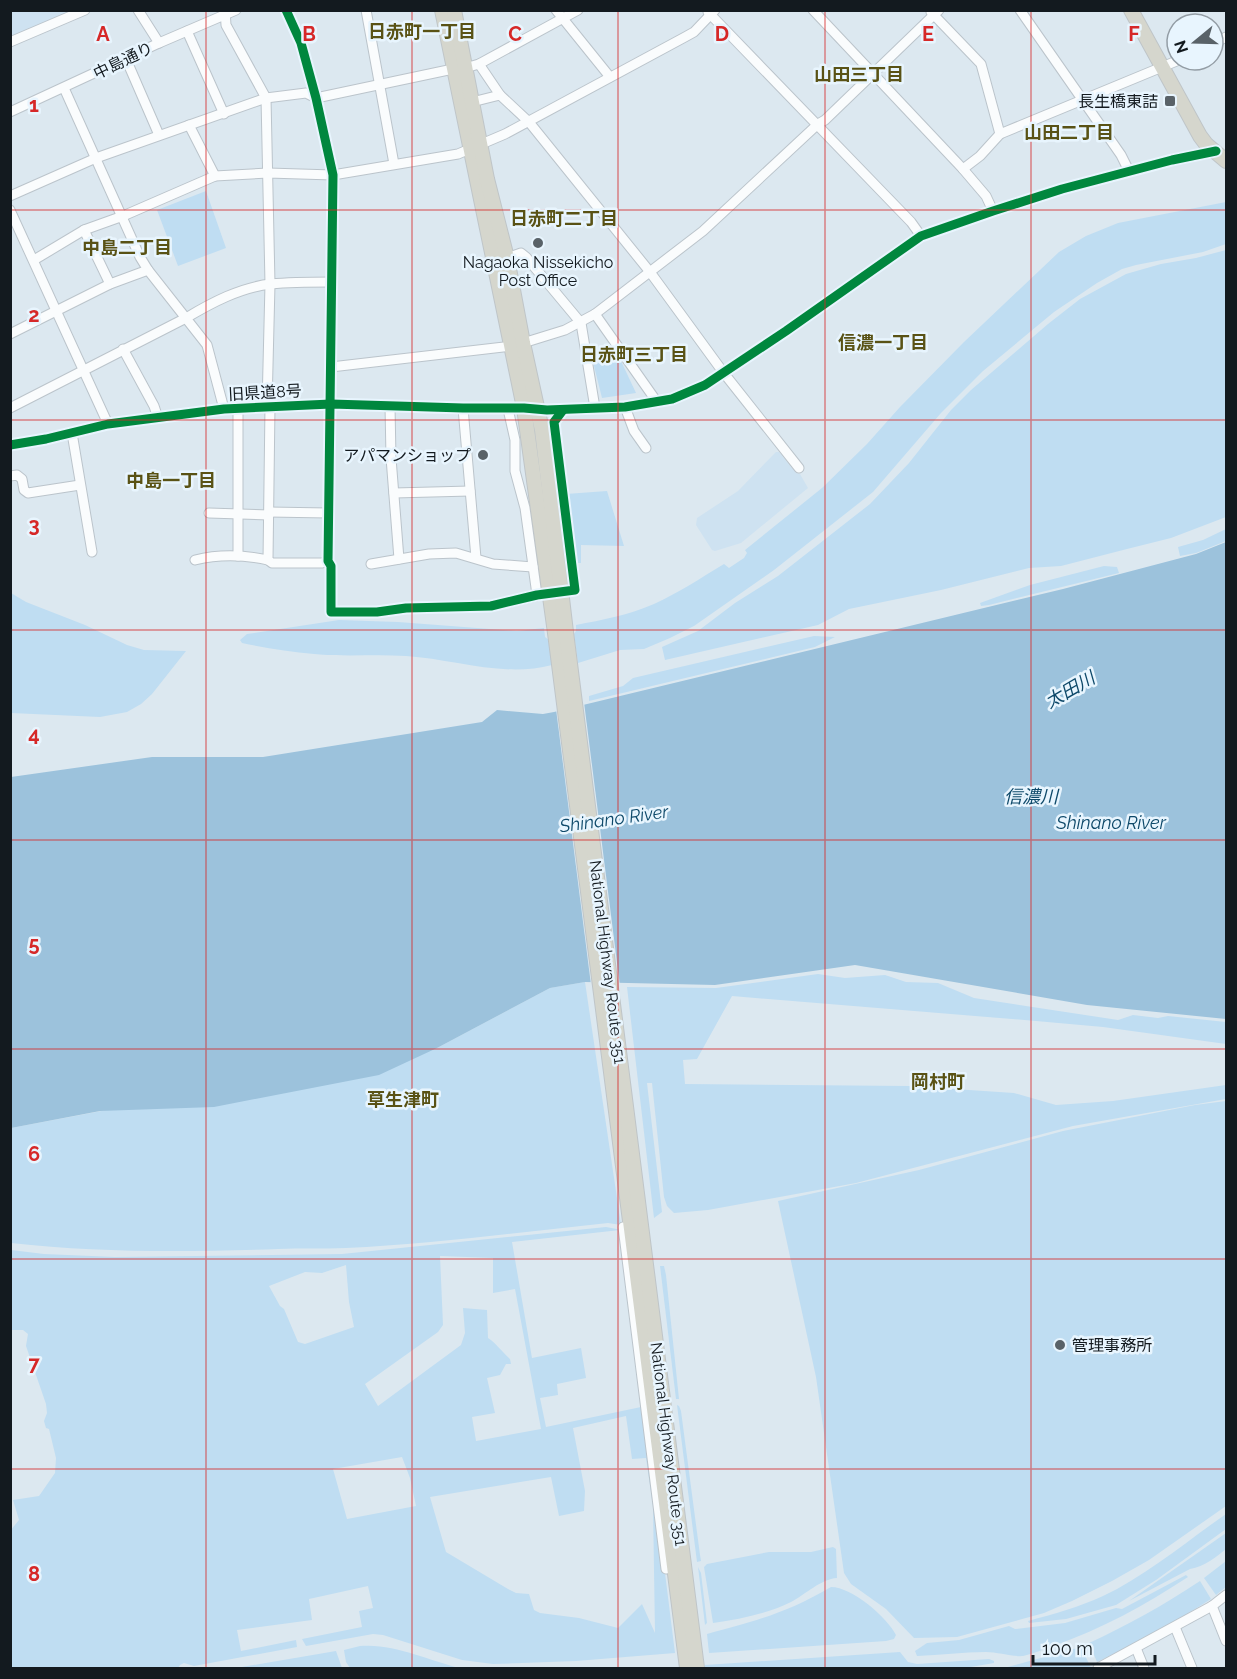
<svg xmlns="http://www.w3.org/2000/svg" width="1237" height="1679" font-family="Raleway,'Noto Sans JP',sans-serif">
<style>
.built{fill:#cee2f1}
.green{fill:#bfddf2;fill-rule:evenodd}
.water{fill:#9cc2dc}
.pier{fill:#dce8f0}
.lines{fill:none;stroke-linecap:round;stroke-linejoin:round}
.minor-casing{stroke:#bbc4cb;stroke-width:11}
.highway-casing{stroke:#bfc5c8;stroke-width:16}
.minor{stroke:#fafcfd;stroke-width:9}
.highway{stroke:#d5d6cd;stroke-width:14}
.cycleway-casing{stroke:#e8f5fe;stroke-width:13}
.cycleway{stroke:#00873e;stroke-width:9}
.grid{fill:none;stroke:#d62828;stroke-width:1.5;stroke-opacity:0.55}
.poi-dot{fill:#596268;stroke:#e8f5fe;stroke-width:2}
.labels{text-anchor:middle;stroke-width:5;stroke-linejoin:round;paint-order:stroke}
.street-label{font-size:16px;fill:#131a1f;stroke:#e8f5fe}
.poi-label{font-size:16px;fill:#131a1f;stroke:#e8f5fe;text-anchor:end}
.neighbourhood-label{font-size:18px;font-weight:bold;fill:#595215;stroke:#e8f5fe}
.water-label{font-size:18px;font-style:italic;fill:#0e496a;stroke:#e8f5fe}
.grid-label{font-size:20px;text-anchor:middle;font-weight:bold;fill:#d62828;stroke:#e8f5fe;stroke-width:5;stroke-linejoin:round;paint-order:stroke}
</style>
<rect width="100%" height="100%" fill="#dce8f0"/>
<g class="built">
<polygon points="11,11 77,11 11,38"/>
<polygon points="776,452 779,452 796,473 800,474 808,488 741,543 715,551 712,550 696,525 697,518 738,491"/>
</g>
<g class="green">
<polygon points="206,191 226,248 178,266 157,210"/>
<path d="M1226,202V244L1203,252L1136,265L1122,269L1097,283L1054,312L983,371L941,413L873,492L774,570L694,626L670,638L644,649L620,650L578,663L574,634L576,631V625C602,620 629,615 654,604C678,593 701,578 724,564L729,568L744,558L747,553L745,550L822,488L867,444L900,407L964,342L1059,252L1086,236L1118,223Z"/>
<polygon points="1226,250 1226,517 1171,538 1127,549 1061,566 1029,568 941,590 849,609 818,625 665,660 662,647 698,631 735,603 778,576 870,504 909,463 951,410 971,390 1048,324 1080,299 1126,274 1161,264 1196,258"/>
<polygon points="611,353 621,361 636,393 602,398 592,358"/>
<polygon points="607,491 624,546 581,545 581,563 576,563 566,494"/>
<polygon points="1226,529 1226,541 1196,553 1180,556 1178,547 1203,540"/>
<polygon points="1104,566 1117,567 1119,573 989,605 981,606 980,603 1030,585"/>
<polygon points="11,593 26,602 85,625 127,645 144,650 186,651 152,694 141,704 127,712 100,717 11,713"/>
<path d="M339,620L398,622L517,631L544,628L545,637L549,640L552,665C504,678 454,659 406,656C376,654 345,657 314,654C290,652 266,648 242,643L240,640L247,634Z"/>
<polygon points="814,636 835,637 815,647 589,701 589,696 623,686 633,678"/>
<polygon points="818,974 845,978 885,975 906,982 938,983 974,998 1118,1020 1133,1015 1158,1018 1168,1016 1226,1022 1226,1044 1103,1027 1036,1021 732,996 697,1059 683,1060 685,1084 909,1086 1014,1093 1056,1105 1113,1101 1226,1085 1226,1099 1073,1126 856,1183 708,1210 674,1213 667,1206 664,1197 652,1083 647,1083 662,1212 654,1218 627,987 716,988"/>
<path d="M585,982L621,1225L608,1223C521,1232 433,1244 346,1248C323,1249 300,1248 278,1249C189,1252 99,1253 11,1243V1128L437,1048L550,988Z"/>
<polygon points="1226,1101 1226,1506 1149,1560 1112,1581 1072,1601 1044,1613 957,1637 914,1638 886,1609 851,1584 844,1573 816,1377 778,1201 919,1170 1063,1131 1195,1105"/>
<path d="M606,1227L622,1230L675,1653L576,1661L493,1664L462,1660L383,1635L373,1634L306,1646L302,1639L362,1627L359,1611L373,1608L368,1586L309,1599L312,1620L237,1630L241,1651L296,1640L297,1647L194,1666L184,1663L180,1665L178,1668L11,1667L10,1531L19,1520L13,1500L39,1496L55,1473L56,1458L49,1429L46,1428L44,1421L47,1413L46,1404L26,1346L28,1334L23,1330H11V1250L44,1254L115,1257L342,1254ZM620,1230L641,1407L546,1427L540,1398L558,1395L557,1384L586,1378L581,1348L532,1358L512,1242ZM440,1256L493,1258V1293L515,1289L541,1429L476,1441L472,1417L495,1413L487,1378L500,1375L506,1364H511L510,1359C502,1352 497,1344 488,1338L487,1310L463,1308L465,1333L461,1345L378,1406L365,1384L438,1332L443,1325ZM346,1265L349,1302L354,1327L305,1344L298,1342L284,1309L280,1306L269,1286L305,1272L322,1273ZM626,1416L632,1459L646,1458L653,1506L655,1633L642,1604L618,1628L579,1618L540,1613L534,1610L529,1594L516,1593L508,1589L446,1552L430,1497L551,1477L559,1516L584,1511L585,1491L573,1428ZM402,1457L410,1478L416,1506L347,1519L333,1469Z"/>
<polygon points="660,1266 664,1266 666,1275 679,1399 676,1399"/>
<polygon points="677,1405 679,1406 681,1411 700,1555 701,1561 697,1562"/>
<path d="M1226,1514V1529L1156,1580L1116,1605L1066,1619L1029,1623L1028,1621C1054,1614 1079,1607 1103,1596C1146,1576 1187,1541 1226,1514Z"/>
<path d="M1226,1533V1549C1215,1558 1205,1566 1190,1569L1129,1601Z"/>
<path d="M833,1547L836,1549L837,1578C821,1579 806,1594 791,1602C767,1614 740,1619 713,1623L704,1567L707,1564L769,1552H811Z"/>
<polygon points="1226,1561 1226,1587 1216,1595 1204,1578"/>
<polygon points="698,1567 701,1573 707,1623 705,1625"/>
<path d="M1186,1575L1188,1577C1145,1605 1102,1629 1053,1646C1043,1649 1033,1654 1023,1656C1014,1657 997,1652 986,1652C963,1652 940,1655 917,1656L915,1651L927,1643L959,1640L1009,1626L1015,1629L1065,1623L1116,1608L1122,1609Z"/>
<path d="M1200,1581L1211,1599L1163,1629L1097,1662L1089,1643C1128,1625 1164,1605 1200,1581Z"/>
<path d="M831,1587C852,1587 887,1617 896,1635L894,1639L886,1641L709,1653L707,1634C755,1621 787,1613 831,1587Z"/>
<path d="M360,1646C394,1643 427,1660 460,1668H350L346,1662L344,1650Z"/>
<polygon points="1081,1647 1091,1668 1004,1668"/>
<polygon points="336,1651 342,1668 236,1668"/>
<polygon points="900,1652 908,1662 917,1664 989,1659 994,1661 994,1663 965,1668 705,1668 705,1665"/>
</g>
<polygon class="water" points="1226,542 1226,1019 1087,1005 855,965 715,985 585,982 550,988 437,1048 379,1075 214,1107 100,1111 11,1128 11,777 152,757 263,757 482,722 497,710 543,714 554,712 1063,589 1196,554"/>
<polygon class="pier" points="584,702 620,986 591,985 556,709"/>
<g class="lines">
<defs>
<g id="minor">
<polyline points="138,10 159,43"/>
<polyline points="225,10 226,25 266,98 270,284 267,406"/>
<polyline points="286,10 301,43 316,98 333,175 328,561 331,566 331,612 377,612 406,608 491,606 541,595"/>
<polyline points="366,10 394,164"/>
<polyline points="556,10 610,77"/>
<polyline points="813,10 963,169 986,196 993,211"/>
<polyline points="1020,10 1121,155 1129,171"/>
<polyline points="708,12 911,222 921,236"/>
<polyline points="931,12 981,64 1000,134"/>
<polyline points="187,31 224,114"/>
<polyline points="10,42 85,10"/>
<polyline points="1213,44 1226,37"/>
<polyline points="126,59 159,135"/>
<polyline points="479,64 500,95"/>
<polyline points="465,68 479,64 578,10"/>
<polyline points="64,88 140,257 148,270 207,345 224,409"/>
<polyline points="472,102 500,95 529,122 650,272 723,372 799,468"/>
<polyline points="10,112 159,43 236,10"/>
<polyline points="189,125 215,176"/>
<polyline points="963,169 980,156 1000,134 1179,60"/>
<polyline points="10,196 96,158 266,98 306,93 316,98 453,69"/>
<polyline points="10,210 108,424"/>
<polyline points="84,230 110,284"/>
<polyline points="507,258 521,253 526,257 581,323 595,408"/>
<polyline points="34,260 84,230 123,216 215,176 268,173 333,175 458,154 505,134 685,37 694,32 715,10"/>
<polyline points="595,314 657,402"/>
<polyline points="10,334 110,284 148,270"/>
<polyline points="523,343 565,330 595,314 703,231 818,124 825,120 939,10"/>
<polyline points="123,349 154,406 158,418"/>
<polyline points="331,367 512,346"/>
<polyline points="270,406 268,560 272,563 322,563 328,561"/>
<polyline points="390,406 391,458 399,559"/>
<polyline points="625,407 634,431 646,448"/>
<path d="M10,408L186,318C211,303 241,287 271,284C291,282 312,282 332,282"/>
<polyline points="463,408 476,558"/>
<polyline points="508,409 515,440 515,471 525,508 537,595"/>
<polyline points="563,410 554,422 575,590 570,590"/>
<polyline points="72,433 92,552"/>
<polyline points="10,445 46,439 108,424 224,409 331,404 463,408 524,408 547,410 625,407 672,399 705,385 786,331 921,236 993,211 1062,189 1172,160 1216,151"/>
<polyline points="10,476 17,475 22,479 24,490 28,493 80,485"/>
<polyline points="394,493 470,491"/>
<polyline points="269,512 328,513"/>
<polyline points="209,513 269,515"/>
<polyline points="238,556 238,409"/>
<path d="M195,560C219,554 245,555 268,560"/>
<polyline points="371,564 429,554 456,553 493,564 533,567"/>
<polyline points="623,1227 666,1569"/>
<polyline points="1212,1606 1226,1641"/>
<polyline points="1175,1627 1192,1668"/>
<polyline points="1136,1648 1144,1668"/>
<polyline points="1098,1668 1212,1606 1226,1595"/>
</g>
<g id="highway">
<polyline points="442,10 524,408 555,633 687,1668"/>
<polyline points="454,10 487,179 507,258 523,343 542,430 566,632 697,1668"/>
<polyline points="1131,10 1200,136 1206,144 1226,161"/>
</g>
</defs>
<use href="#minor" class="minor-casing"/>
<use href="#highway" class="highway-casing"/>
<use href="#minor" class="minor"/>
<use href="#highway" class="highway"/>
<defs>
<g id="cycleway">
<polyline points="286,10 301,43 316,98 333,175 328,561 331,566 331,612 377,612 406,608 491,606 537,595 575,590 554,422 563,410"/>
<polyline points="10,445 46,439 108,424 224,409 331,404 463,408 524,408 547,410 625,407 672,399 705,385 786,331 921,236 993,211 1062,189 1172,160 1216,151"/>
</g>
</defs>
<use href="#cycleway" class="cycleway-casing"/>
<use href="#cycleway" class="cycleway"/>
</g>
<path class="grid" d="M206,10V1668M412,10V1668M618,10V1668M825,10V1668M1031,10V1668M10,210H1226M10,420H1226M10,630H1226M10,840H1226M10,1049H1226M10,1259H1226M10,1469H1226"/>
<g class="poi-dot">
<rect x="1164" y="95" width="12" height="12" rx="3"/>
<circle cx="538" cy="243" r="6"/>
<circle cx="483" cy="455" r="6"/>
<circle cx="1060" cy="1345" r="6"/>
</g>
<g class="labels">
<g class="street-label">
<text transform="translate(123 60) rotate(-26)" y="6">中島通り</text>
<text transform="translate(265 392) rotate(-3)" y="6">旧県道8号</text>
<text transform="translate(608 962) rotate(83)" y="6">National Highway Route 351</text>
<text transform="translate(669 1444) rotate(83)" y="6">National Highway Route 351</text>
</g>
<g class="poi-label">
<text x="1158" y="107">長生橋東詰</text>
<text x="538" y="268" text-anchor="middle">Nagaoka Nissekicho<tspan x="538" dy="18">Post Office</tspan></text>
<text x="471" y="461">アパマンショップ</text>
<text x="1072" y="1351" text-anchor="start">管理事務所</text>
</g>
<g class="neighbourhood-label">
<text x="422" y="38">日赤町一丁目</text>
<text x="859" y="81">山田三丁目</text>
<text x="1069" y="139">山田二丁目</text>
<text x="564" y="225">日赤町二丁目</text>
<text x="127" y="254">中島二丁目</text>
<text x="883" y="349">信濃一丁目</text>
<text x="634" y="361">日赤町三丁目</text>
<text x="171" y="487">中島一丁目</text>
<text x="938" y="1088">岡村町</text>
<text x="403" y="1106">草生津町</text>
</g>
<g class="water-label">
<text transform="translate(1070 690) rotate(-30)" y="6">太田川</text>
<text x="1031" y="803">信濃川</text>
<text transform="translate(614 819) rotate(-8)" y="6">Shinano River</text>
<text x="1111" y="829">Shinano River</text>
</g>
</g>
<g class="grid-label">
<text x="103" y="41">A</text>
<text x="309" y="41">B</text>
<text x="515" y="41">C</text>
<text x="722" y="41">D</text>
<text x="928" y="41">E</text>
<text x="1134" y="41">F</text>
<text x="34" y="112">1</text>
<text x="34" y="322">2</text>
<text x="34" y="532">3</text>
<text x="34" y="741">4</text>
<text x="34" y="951">5</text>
<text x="34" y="1161">6</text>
<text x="34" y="1371">7</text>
<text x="34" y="1581">8</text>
</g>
<rect width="1237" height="1679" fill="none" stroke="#131a1f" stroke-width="24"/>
<g transform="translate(1195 42) rotate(251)"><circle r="28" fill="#e8f5fe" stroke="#939da5" stroke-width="1.5"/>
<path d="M0-4.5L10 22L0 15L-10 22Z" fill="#596268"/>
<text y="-9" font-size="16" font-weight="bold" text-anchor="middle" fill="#131a1f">N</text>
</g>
<path d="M1033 1655v9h122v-9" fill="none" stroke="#131a1f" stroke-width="3"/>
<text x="1042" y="1655" font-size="18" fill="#131a1f" stroke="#e8f5fe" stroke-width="4.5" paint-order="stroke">100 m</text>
</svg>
